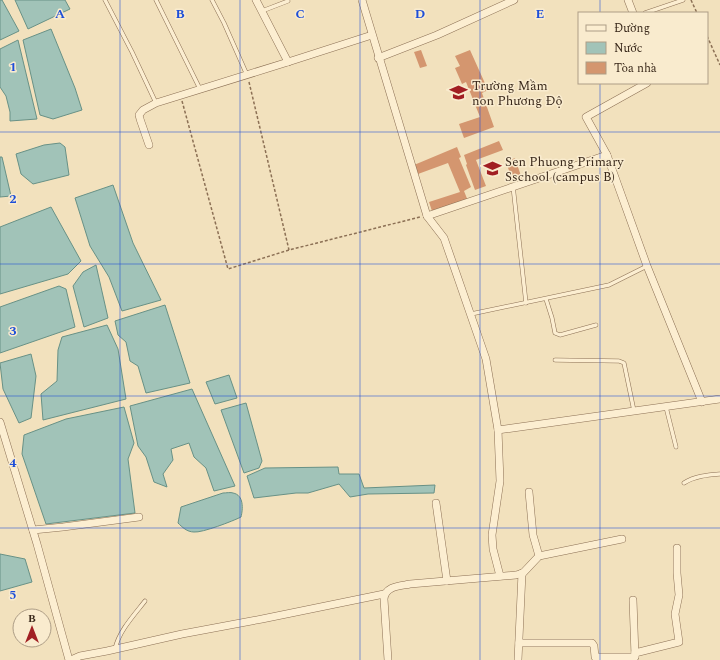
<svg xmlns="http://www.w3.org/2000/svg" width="720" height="660" font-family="Spectral,serif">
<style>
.water{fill:#a1c3b8;stroke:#689186}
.building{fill:#d4966f}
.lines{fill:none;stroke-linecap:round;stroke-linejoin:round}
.lane-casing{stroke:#8c7055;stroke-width:4.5}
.street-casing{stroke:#8c7055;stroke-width:8}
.path{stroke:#8c7055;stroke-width:1.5;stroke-dasharray:3 2;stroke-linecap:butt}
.lane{stroke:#fceed1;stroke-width:3.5}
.street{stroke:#fceed1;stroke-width:7}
.grid{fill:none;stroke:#1d4ed8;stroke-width:1;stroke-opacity:0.55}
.labels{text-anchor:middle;stroke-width:3;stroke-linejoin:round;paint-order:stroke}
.poi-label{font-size:13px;fill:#3a291b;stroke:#f9ebce;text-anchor:start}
.grid-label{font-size:13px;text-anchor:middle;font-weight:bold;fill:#1d4ed8;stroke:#f9ebce;stroke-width:3;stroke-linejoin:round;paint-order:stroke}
</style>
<rect width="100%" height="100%" fill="#f2e1bd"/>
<g class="water">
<polygon points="0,0 2,0 19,31 0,40"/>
<polygon points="15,0 65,0 70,9 28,29"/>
<polygon points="51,29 75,88 82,110 53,119 40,115 23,40"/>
<polygon points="18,40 37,119 10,121 10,112 6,96 0,87 0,49"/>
<polygon points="60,143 65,147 69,175 33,184 21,174 16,154 44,145"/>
<polygon points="0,157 2,157 11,196 0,197"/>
<polygon points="113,185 133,243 161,300 122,311 109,277 90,246 75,198"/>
<polygon points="51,207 81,261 68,274 0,294 0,227"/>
<polygon points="96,265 108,318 84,327 73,286 83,272"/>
<polygon points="59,286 66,289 75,327 0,353 0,307"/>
<polygon points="165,305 190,383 146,393 138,366 130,361 126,342 118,335 115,321"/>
<polygon points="107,325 118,349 126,399 43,420 41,394 57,381 58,350 62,337"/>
<polygon points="31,354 36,376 31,418 19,423 3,389 0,363"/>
<polygon points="229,375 237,398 215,404 206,382"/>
<polygon points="192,389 235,486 214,491 206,468 194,457 189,443 171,449 173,460 163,474 167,487 154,482 146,457 138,446 130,406"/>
<polygon points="246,403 262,461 259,468 244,473 221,410"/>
<polygon points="124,407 134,443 128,459 135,513 46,524 22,454 24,435 66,419"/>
<polygon points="338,467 339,474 359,474 364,488 435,485 434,493 368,494 350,497 339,484 308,493 296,493 254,498 247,476 265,468"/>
<path d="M223,493C226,493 231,492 233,493C244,495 243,509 241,517C233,521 202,533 194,532C187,532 182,527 178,523L181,507Z"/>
<polygon points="0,554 25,559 32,582 0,591"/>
</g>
<g class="building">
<polygon points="421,50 427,66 420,68 414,52"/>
<polygon points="470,50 488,90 482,93 494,127 464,138 459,124 480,117 466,82 462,84 455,68 460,66 455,56"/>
<polygon points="499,141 503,150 476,160 486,186 475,190 466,165 467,164 464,155"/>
<polygon points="457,147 461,157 459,158 471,187 464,191 468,201 432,211 429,202 460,192 448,163 418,174 414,165"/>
<polygon points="515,158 522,179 513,182 506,162"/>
</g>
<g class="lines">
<defs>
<g id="lane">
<polyline points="105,0 132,52 156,103"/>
<polyline points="156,0 200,89"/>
<polyline points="212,0 224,23 247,75"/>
<polyline points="262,11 288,1"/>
<polyline points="645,13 683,0"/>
<polyline points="513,186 526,303"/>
<polyline points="546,299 552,318 555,333 560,335 596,325"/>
<polyline points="471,314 609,285 647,266"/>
<polyline points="555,360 619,361 624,363 634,411"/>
<polyline points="666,407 676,447"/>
<path d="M684,483C695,476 708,475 720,474"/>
<path d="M115,649C119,631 134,615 145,601"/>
</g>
<g id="street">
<polyline points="256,0 288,62 372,35"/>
<polyline points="362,0 427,216 444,238 486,359 498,430 720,399"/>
<polyline points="628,0 633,13"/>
<polyline points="378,58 437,35 514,0"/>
<polyline points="647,83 586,117 607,155 647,266 702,402"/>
<polyline points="149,145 140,119 139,115 143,110 156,103 288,62"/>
<polyline points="427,216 607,155"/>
<polyline points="0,422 37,544 69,660"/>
<polyline points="498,430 500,481 492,535 493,549 500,576"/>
<polyline points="529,492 533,535 539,556"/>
<polyline points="436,503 447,581"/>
<polyline points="33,530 63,527 139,517"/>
<polyline points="633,600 635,656"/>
<polyline points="519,643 592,643 594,646 595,657 635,657"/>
<polyline points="635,653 679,642 675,614 679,595 677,573 677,548"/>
<polyline points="71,660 80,656 107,651 182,634 262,619 384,594"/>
<path d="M388,660L384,599C385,586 400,586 410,584L516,575L523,573L539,556L622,539"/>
<polyline points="518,660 522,573"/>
</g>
</defs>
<use href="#lane" class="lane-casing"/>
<use href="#street" class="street-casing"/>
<g class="path">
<polyline points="691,0 697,13"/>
<polyline points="707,36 720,65"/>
<polyline points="249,82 289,250"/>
<polyline points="182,101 228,269 289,250 420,217"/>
</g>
<use href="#lane" class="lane"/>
<use href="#street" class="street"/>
</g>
<path class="grid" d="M120,0V660M240,0V660M360,0V660M480,0V660M600,0V13M600,83V660M0,132H720M0,264H720M0,396H720M0,528H720"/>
<defs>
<symbol id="school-bare" viewBox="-9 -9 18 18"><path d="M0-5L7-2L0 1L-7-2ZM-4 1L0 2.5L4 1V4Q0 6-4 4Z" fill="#a11f23" stroke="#f9ebce" stroke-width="2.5" paint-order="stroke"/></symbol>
</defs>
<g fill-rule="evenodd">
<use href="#school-bare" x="446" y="80" width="25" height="25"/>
<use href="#school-bare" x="480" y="156" width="25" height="25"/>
</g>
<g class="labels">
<g class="poi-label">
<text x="472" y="90">Trường Mầm<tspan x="472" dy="15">non Phương Độ</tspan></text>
<text x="505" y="166">Sen Phuong Primary<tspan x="505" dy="15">Sschool (campus B)</tspan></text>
</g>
</g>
<g class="grid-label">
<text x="60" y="18">A</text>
<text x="180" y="18">B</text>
<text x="300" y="18">C</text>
<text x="420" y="18">D</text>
<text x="540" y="18">E</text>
<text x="13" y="71">1</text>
<text x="13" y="203">2</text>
<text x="13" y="335">3</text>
<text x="13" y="467">4</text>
<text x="13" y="599">5</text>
</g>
<rect x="578" y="12" width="130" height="72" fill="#f9ebce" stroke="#ad9d86"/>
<rect x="586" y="25" width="20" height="6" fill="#fceed1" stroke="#ad9d86"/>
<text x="614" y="32" font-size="12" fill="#3a291b">Đường</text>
<rect x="586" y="42" width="20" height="12" fill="#a1c3b8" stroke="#ad9d86"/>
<text x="614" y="52" font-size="12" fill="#3a291b">Nước</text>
<rect x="586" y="62" width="20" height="12" fill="#d4966f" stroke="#ad9d86"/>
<text x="614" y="72" font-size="12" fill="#3a291b">Tòa nhà</text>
<g transform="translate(32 628)"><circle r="19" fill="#f9ebce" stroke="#ad9d86"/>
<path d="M0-3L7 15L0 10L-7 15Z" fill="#a11f23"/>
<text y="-6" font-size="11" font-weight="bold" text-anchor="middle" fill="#3a291b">B</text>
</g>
</svg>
